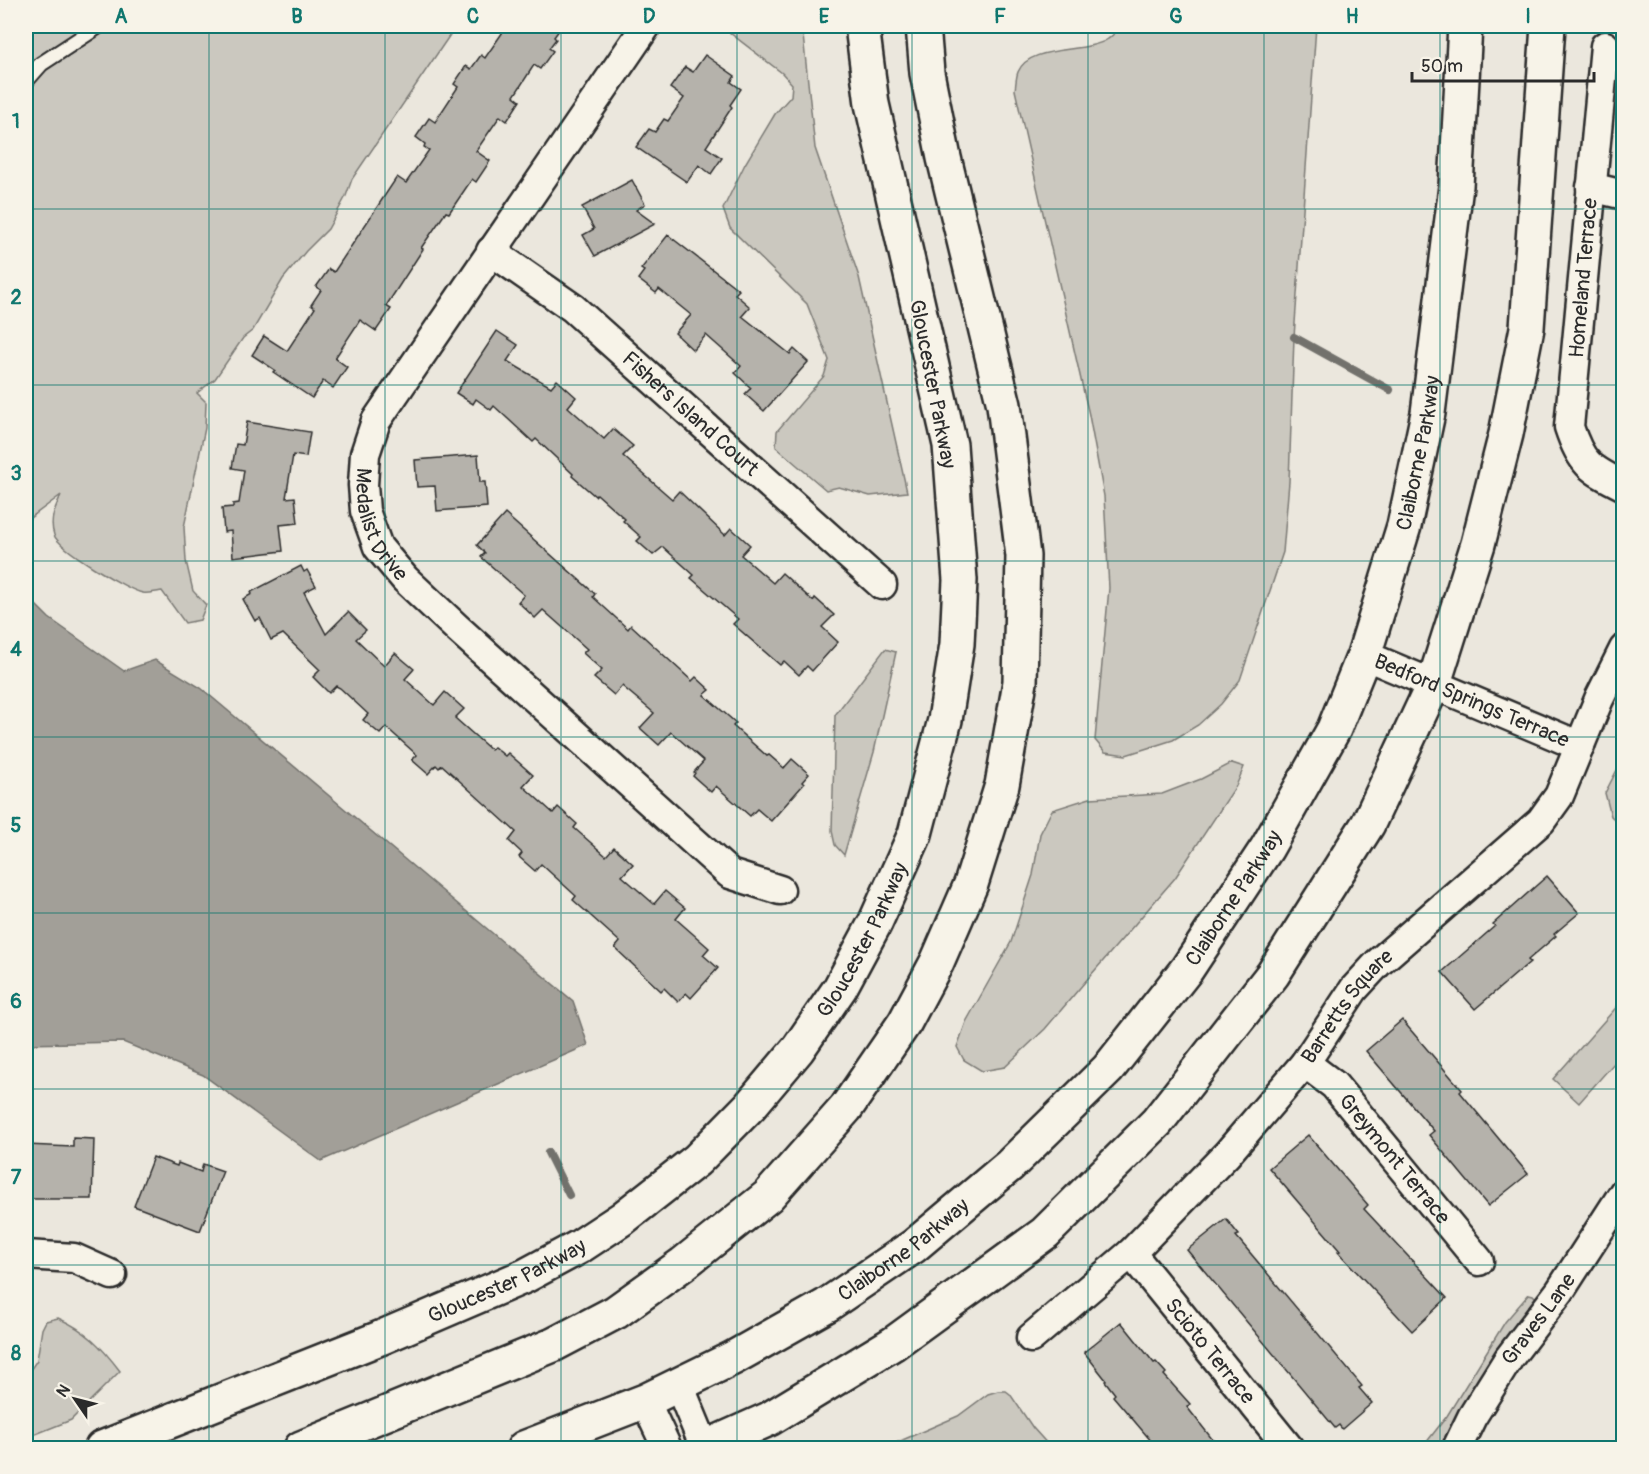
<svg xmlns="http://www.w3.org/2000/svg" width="1649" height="1474" font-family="Pangolin,sans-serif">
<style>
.green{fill:#cbc8bf;stroke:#7b7a75;stroke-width:1.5}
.water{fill:#a29f98;stroke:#72716c;stroke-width:1.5}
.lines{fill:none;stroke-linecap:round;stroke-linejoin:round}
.stream{stroke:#72716c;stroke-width:8}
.building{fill:#b5b2ab;stroke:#2b2b2b;stroke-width:1.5}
.service-casing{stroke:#2b2b2b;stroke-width:18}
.minor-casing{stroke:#2b2b2b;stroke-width:33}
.secondary-casing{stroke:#2b2b2b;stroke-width:38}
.service{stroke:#f7f3e8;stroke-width:14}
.minor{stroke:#f7f3e8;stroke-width:28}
.secondary{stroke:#f7f3e8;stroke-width:33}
.grid{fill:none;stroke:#0f766e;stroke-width:1.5;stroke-opacity:0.55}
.labels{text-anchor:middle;stroke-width:4.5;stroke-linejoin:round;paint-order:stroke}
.street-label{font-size:21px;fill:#2b2b2b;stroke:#f7f3e8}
.neatline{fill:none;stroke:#0f766e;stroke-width:2}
.grid-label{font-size:20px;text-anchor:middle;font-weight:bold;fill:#0f766e}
</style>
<rect width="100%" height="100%" fill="#ebe7dd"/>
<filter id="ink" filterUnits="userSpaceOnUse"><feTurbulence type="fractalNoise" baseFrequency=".0167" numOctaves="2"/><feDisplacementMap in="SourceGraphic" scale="12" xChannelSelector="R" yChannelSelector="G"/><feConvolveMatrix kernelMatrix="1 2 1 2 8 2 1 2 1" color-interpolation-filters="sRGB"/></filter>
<g filter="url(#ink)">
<g class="green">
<path d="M26,26H456L352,179L346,196L328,229L306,251L283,279L253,330L243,338L215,379L197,393L206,402L205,428L184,527L186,561L193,591L206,605L200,620L185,623L162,591C156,592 149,594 143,593C129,591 59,549 54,535C49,520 55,508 61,495L26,521Z"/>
<polygon points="721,26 802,26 815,148 859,277 907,492 870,496 839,487 826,490 776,447 777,431 824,376 829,360 807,304 730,228 723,209 745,164 775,114 791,96 792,84 782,73"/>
<path d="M1121,26H1316L1294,337L1289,482L1283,552L1240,680L1221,704L1198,725L1173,740L1126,755L1105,752L1095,740L1109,588L1104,496L1089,415L1015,90C1016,84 1016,77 1018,72C1029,44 1086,54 1108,39C1113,36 1117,30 1121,26Z"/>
<polygon points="885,649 896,652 874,752 844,855 835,845 832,831 835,715"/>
<polygon points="1232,763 1244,767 1236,786 1175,878 1090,976 1045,1029 1005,1067 982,1071 964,1060 957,1047 966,1022 1011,942 1033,875 1040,834 1052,810 1090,798 1162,794 1201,779"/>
<polygon points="1623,765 1623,827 1611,816 1605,793 1618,768"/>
<polygon points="1621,1002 1623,1004 1623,1053 1579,1103 1553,1079"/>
<polygon points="1529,1294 1533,1295 1537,1299 1446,1448 1422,1448 1447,1416 1505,1322"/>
<path d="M58,1318C87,1331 101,1346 120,1371L71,1420L26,1438V1376L37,1360L42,1329L46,1321Z"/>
<polygon points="998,1391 1006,1391 1010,1394 1033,1428 1051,1448 884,1448 958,1416 988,1394"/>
</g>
<polygon class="water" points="26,595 49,618 124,671 155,660 201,688 573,1001 588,1045 321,1161 203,1075 123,1042 26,1044"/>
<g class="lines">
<g class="stream">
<polyline points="1294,337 1390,390"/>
<polyline points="548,1153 569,1195"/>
</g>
</g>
<g class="building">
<polygon points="507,26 562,26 554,37 556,39 549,48 553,51 540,69 534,65 514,96 520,101 507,121 500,116 476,151 490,161 476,182 472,179 449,213 446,212 421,248 423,249 386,306 391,309 376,331 360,320 335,358 347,367 333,388 323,381 312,398 273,372 275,370 252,355 264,336 287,351 315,308 311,305 321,290 316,287 329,269 334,272 397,177 406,183 429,150 424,147 425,144 416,137 429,118 435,122 458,87 454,84 466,66 471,69 481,55 485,58"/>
<polygon points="705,55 735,76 731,82 741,89 730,105 732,107 706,147 722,158 711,174 699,165 687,182 636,147 649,129 655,132 664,119 668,121 684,98 670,88 685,67 693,72"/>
<polygon points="632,180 645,204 636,210 655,224 595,256 583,235 594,229 582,207"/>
<polygon points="668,235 739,290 735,294 750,307 742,316 790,354 794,349 808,362 764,411 745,394 751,388 735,373 741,366 706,335 693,350 675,333 691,315 659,289 656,293 638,279 644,271 641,269"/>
<polygon points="497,331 518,345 507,361 551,387 557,380 576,397 568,407 604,439 613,429 633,446 623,456 656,485 672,499 679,491 725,535 731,528 750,545 741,555 773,583 782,573 813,601 815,598 834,615 822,627 838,642 812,671 807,666 799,675 784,661 780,665 733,624 738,619 691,578 694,575 663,547 653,555 637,541 641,537 623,521 625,519 597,494 595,496 572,476 573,474 536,439 533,442 494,406 491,410 476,399 473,404 456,393"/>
<polygon points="247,422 310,432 306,457 293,455 286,498 295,497 298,523 280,525 283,551 233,557 231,531 224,532 222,508 233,507 233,504 239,503 244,470 232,468 236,444 243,445"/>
<polygon points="478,455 480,482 485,482 487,507 437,511 435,486 417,487 415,460"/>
<polygon points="505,514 595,594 593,597 628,629 631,625 692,681 696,677 710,690 704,695 736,723 733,726 767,756 769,755 784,768 792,759 809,774 802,782 804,784 771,821 757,809 750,816 716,786 711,792 693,776 695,773 694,772 704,761 671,732 659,745 640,728 654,713 622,686 614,695 594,678 602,670 583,653 587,649 543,610 535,618 518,602 524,595 481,557 485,553 477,545"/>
<polygon points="301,566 304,572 307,570 316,586 304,592 326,634 348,612 366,630 356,639 384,666 395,653 414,669 405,679 434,705 445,692 464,709 455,718 491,750 494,747 505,756 508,753 533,775 523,786 553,813 558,807 577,824 574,828 606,856 614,847 633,864 622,876 654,904 665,891 685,908 676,919 709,948 703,955 718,968 691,998 686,993 678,1002 664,988 661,991 615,948 620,942 573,900 576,896 541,864 535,871 519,857 522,853 509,841 516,832 442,765 439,768 436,765 428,774 412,760 417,755 386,727 380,734 363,720 368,714 340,688 336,686 329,693 313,677 320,670 283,634 271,640 260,618 255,621 243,599 252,594 251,592"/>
<polygon points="1547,876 1579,913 1554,934 1556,936 1528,960 1530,962 1475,1009 1442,972 1495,926 1493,924"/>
<polygon points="1402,1020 1462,1090 1460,1092 1528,1174 1488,1206 1429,1135 1434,1131 1366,1051"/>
<polygon points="1308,1135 1368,1205 1364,1209 1447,1298 1412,1331 1338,1252 1340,1251 1269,1168"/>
<polygon points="73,1138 94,1139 92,1199 26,1199 26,1145 73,1147"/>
<polygon points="153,1157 177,1166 178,1163 201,1172 203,1164 223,1171 200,1231 134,1206"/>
<polygon points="1226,1219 1239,1235 1236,1236 1362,1386 1359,1388 1372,1403 1342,1429 1339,1425 1335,1428 1187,1250"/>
<polygon points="1121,1322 1154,1363 1156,1362 1166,1373 1164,1375 1190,1404 1187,1407 1220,1449 1158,1449 1113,1396 1115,1394 1105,1381 1106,1380 1084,1352"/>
</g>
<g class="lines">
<defs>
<polyline id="service" points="26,81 41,64 99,26"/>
<g id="minor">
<path id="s1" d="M646,26L376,421L365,454L363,485L365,511L378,547L405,579L456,627L730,874L780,890"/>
<path d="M1605,46L1569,427C1581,464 1590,469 1624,486"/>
<polyline points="1591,187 1624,195"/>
<path id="s2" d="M491,251L573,308L882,585"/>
<path id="s3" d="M1364,655L1580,746"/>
<path id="s4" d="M1305,1063L1334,1085L1479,1261"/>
<path id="s5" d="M1131,1253L1289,1448"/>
<polyline points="26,1255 74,1258 112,1275"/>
<path id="s6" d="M1031,1338L1131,1253L1227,1154L1305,1063L1354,989L1378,963L1541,821L1559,796L1599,699L1624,649"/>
<polyline points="679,1385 705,1448"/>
<polyline points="645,1401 667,1448"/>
<path id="s7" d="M1457,1448L1472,1417L1509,1358L1560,1291L1624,1192"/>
</g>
<g id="secondary">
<path id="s8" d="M102,1448L380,1338L525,1276L579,1247L623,1218L697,1160L750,1106L798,1049L840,988L875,923L915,834L945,720L957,644L960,580L950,445L872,104L862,26"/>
<polyline points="301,1448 553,1345 616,1312 683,1264 768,1196 846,1108 905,1022 937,962 971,884 1002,785 1020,682 1023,556 1004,405 944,158 927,73 923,26"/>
<path id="s9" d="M524,1448L645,1401L733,1358L827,1305L914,1246L1010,1165L1108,1069L1187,969L1267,848L1334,729L1364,655L1404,526L1428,413L1456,186L1465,26"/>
<polyline points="704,1448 769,1419 894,1343 1045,1233 1157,1122 1273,974 1368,824 1434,683 1478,544 1506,434 1527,328 1548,26"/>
</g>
</defs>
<use href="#service" class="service-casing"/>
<use href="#minor" class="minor-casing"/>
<use href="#secondary" class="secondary-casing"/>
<use href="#service" class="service"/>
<use href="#minor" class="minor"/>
<use href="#secondary" class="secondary"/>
</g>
</g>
<path class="grid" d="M209,26V1448M385,26V1448M561,26V1448M737,26V1448M912,26V1448M1088,26V1448M1264,26V1448M1440,26V1448M26,209H1624M26,385H1624M26,561H1624M26,737H1624M26,913H1624M26,1089H1624M26,1265H1624"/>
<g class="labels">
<g class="street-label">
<text transform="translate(1583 278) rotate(-85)" y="7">Homeland Terrace</text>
<text transform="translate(933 384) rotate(79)" y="7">Gloucester Parkway</text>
<text dy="7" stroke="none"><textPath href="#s2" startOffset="258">Fishers Island Court</textPath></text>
<text dy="7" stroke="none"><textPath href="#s9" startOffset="1402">Claiborne Parkway</textPath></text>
<text dy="7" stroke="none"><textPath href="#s1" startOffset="588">Medalist Drive</textPath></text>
<text dy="7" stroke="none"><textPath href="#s3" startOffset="117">Bedford Springs Terrace</textPath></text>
<text dy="7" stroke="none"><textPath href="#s9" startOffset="916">Claiborne Parkway</textPath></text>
<text dy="7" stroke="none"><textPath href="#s8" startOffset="942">Gloucester Parkway</textPath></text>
<text dy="7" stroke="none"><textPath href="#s6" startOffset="460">Barretts Square</textPath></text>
<text dy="7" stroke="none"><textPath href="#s4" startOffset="132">Greymont Terrace</textPath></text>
<text dy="7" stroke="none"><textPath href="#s9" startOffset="430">Claiborne Parkway</textPath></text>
<text dy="7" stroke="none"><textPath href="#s8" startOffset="438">Gloucester Parkway</textPath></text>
<text dy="7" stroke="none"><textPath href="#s7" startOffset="153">Graves Lane</textPath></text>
<text dy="7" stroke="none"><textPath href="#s5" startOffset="126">Scioto Terrace</textPath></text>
</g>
</g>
<rect width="1649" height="1474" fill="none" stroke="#f7f3e8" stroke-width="66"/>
<g transform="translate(75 1399) rotate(305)" stroke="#f7f3e8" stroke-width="4.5" paint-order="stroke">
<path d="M0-4.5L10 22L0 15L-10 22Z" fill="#2b2b2b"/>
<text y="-9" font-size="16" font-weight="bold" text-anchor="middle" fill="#2b2b2b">N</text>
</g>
<path d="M1412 72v9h182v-9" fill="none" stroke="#2b2b2b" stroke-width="3"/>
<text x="1421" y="72" font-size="18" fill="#2b2b2b" stroke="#f7f3e8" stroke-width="4.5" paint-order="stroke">50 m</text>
<rect x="33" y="33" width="1583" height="1408" class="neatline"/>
<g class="grid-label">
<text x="121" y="23">A</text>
<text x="297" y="23">B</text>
<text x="473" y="23">C</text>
<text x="649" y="23">D</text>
<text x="824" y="23">E</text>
<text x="1000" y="23">F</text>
<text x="1176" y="23">G</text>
<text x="1352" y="23">H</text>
<text x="1528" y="23">I</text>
<text x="16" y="128">1</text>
<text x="16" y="304">2</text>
<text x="16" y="480">3</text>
<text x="16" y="656">4</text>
<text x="16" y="832">5</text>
<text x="16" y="1008">6</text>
<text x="16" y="1184">7</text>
<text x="16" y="1360">8</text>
</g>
</svg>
